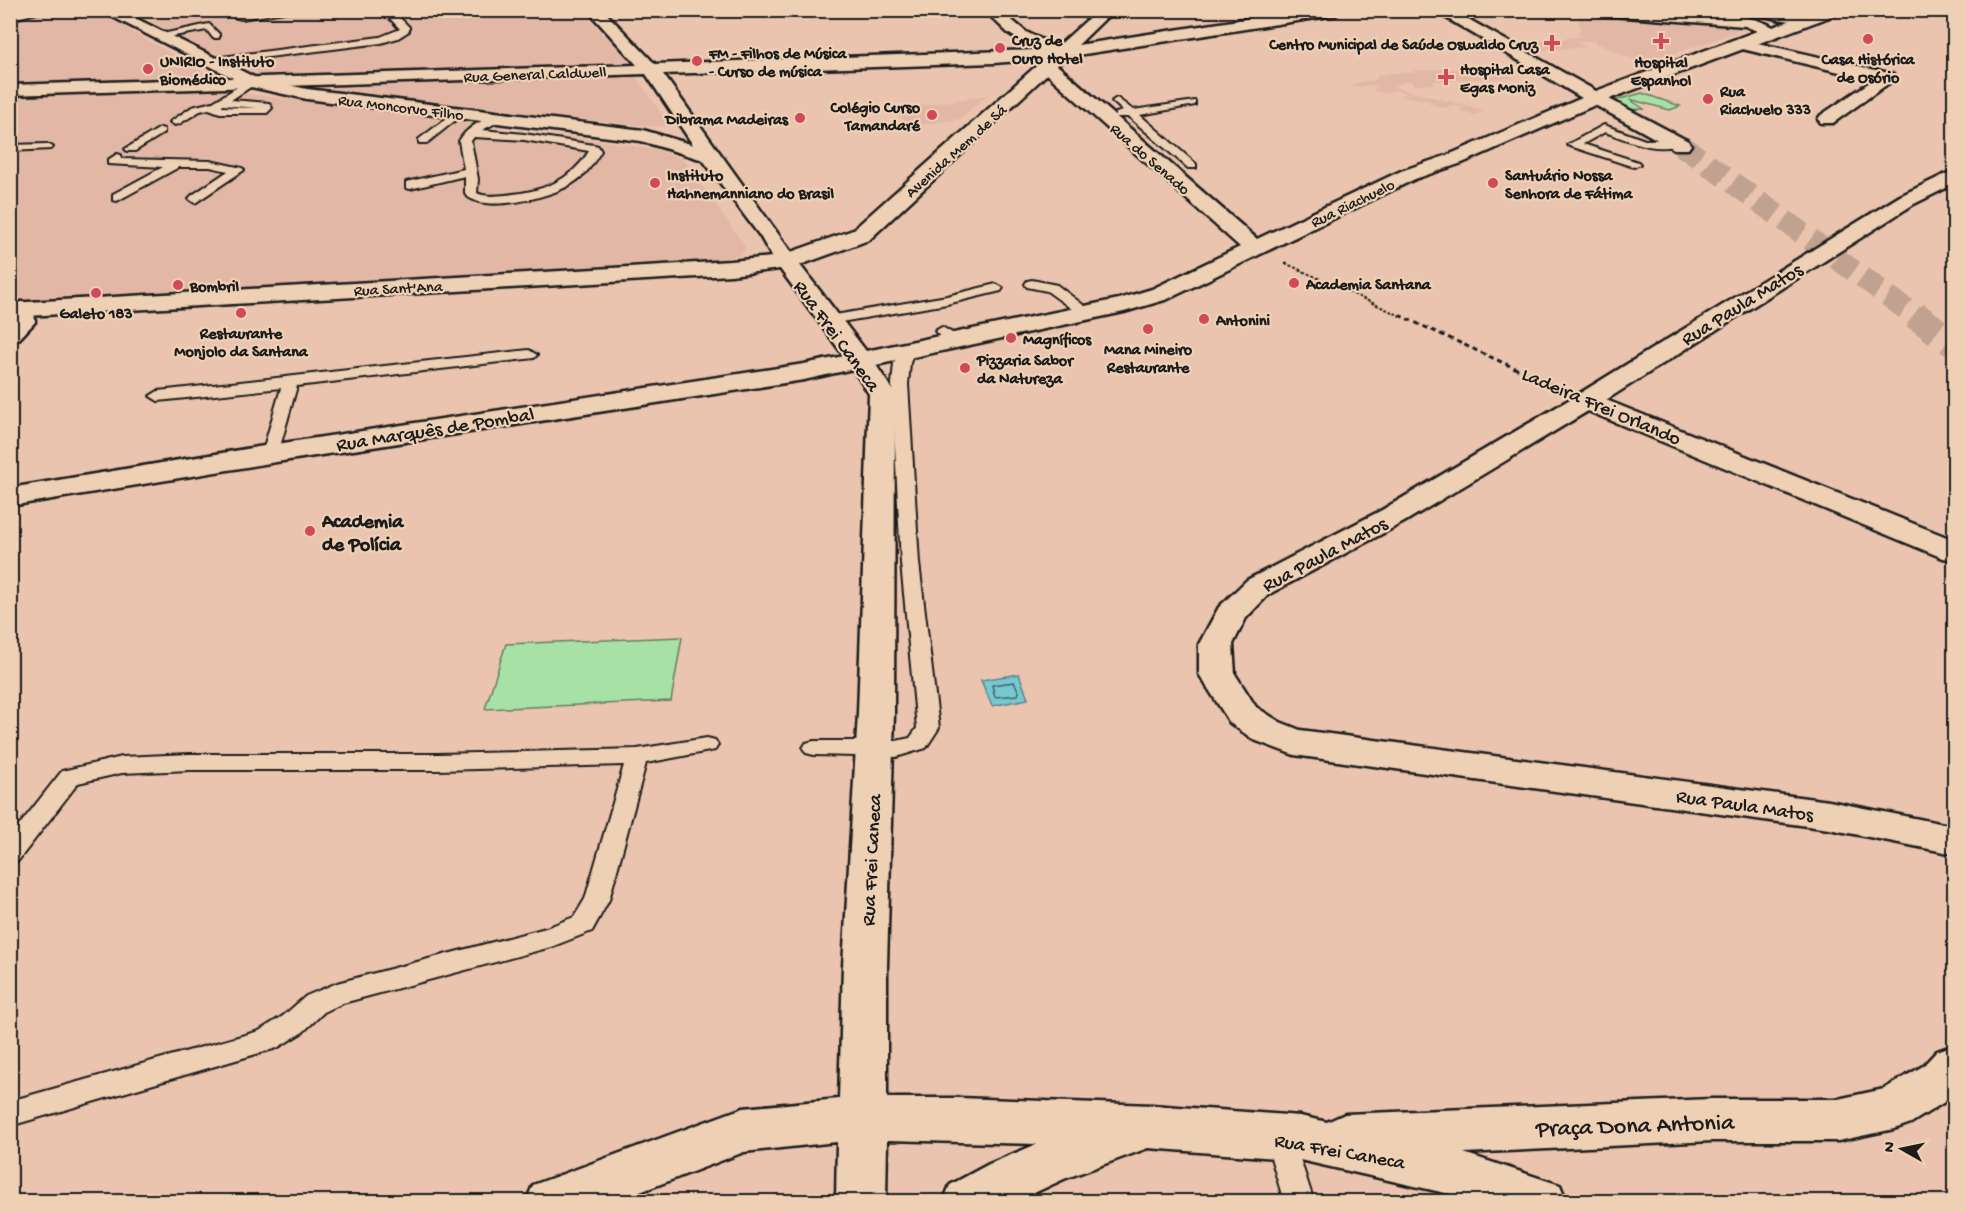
<svg xmlns="http://www.w3.org/2000/svg" width="1965" height="1212" font-family="'Gochi Hand',sans-serif">
<style>
.built{fill:#e2b7a6}
.green{fill:#a8e1a6;stroke:#627e61;stroke-width:1.5}
.water{fill:#78c8d1;stroke:#538389;stroke-width:1.5}
.lines{fill:none;stroke-linecap:round;stroke-linejoin:round}
.shore{stroke:#416164;stroke-width:1.5}
.secondary-tunnel-far1{stroke:#c1a291;stroke-width:22;stroke-dasharray:22 10;stroke-linecap:butt}
.secondary-tunnel{stroke:#c1a291;stroke-width:28;stroke-dasharray:28 14;stroke-linecap:butt}
.lane-casing{stroke:#1c1c1c;stroke-width:4}
.street-casing{stroke:#1c1c1c;stroke-width:5}
.secondary-casing{stroke:#1c1c1c;stroke-width:5}
.path-far1{stroke:#1c1c1c;stroke-width:2;stroke-dasharray:3 2;stroke-linecap:butt}
.path{stroke:#1c1c1c;stroke-width:3;stroke-dasharray:5 4;stroke-linecap:butt}
.lane{fill:#eed0b4;fill-rule:evenodd}
.street{fill:#eed0b4;fill-rule:evenodd}
.secondary{fill:#eed0b4;fill-rule:evenodd}
.poi-dot{fill:#d1495b;stroke:#eed0b4;stroke-width:2}
.labels{text-anchor:middle;stroke-width:4.5;stroke-linejoin:round;paint-order:stroke}
.far-poi-label{font-size:16px;font-weight:bold;fill:#1c1c1c;stroke:#eed0b4;text-anchor:start}
.far-street-label{font-size:16px;fill:#1c1c1c;stroke:#eed0b4}
.street-label{font-size:20px;fill:#1c1c1c;stroke:#eed0b4}
.poi-label{font-size:20px;font-weight:bold;fill:#1c1c1c;stroke:#eed0b4;text-anchor:start}
.near-street-label{font-size:24px;fill:#1c1c1c;stroke:#eed0b4}
</style>
<rect width="100%" height="100%" fill="#eac4ae"/>
<filter id="ink" filterUnits="userSpaceOnUse"><feTurbulence type="fractalNoise" baseFrequency=".0167" numOctaves="2"/><feDisplacementMap in="SourceGraphic" scale="12" xChannelSelector="R" yChannelSelector="G"/><feConvolveMatrix kernelMatrix="1 2 1 2 8 2 1 2 1" color-interpolation-filters="sRGB"/></filter>
<g filter="url(#ink)">
<g class="built">
<polygon points="10,11 97,11 211,77 203,80 11,87"/>
<polygon points="133,11 581,11 631,62 625,66 270,78 210,55"/>
<polygon points="1577,14 1740,26 1748,28 1644,64 1592,41 1577,42 1586,47 1541,50 1525,43 1527,43 1524,41 1582,37 1575,32 1581,31"/>
<polygon points="1498,67 1515,78 1432,81 1435,84 1416,85 1411,82 1402,82 1393,87 1485,110 1475,115 1459,111 1463,108 1452,105 1446,108 1428,103 1432,101 1401,96 1407,93 1395,90 1387,94 1372,90 1377,87 1370,85 1359,87 1351,85 1363,81 1371,81 1378,78 1377,76 1390,73 1414,73 1412,71"/>
<polygon points="634,74 660,111 667,125 666,126 659,127 570,118 328,90 333,84"/>
<polygon points="198,88 475,120 467,126 603,141 662,151 684,160 745,246 745,250 739,255 724,259 11,302 11,94"/>
<polygon points="987,95 960,119 910,126 894,110"/>
</g>
<g class="green">
<polygon points="1642,93 1680,106 1670,110 1629,99 1644,109 1624,110 1609,102"/>
<polygon points="682,637 671,701 485,709 506,644"/>
</g>
<polygon class="water" points="1019,674 1028,699 992,706 981,680"/>
<g class="lines">
<polygon class="shore" points="1014,682 1019,692 1018,695 995,697 992,685"/>
<polyline class="secondary-tunnel-far1" points="1681,145 1917,317"/>
<polyline class="secondary-tunnel" points="1915,315 1954,344"/>
<defs>
<g id="lane">
<polygon points="29,10 48,10 10,20 10,14"/>
<polygon points="229,10 238,10 242,13 296,10 242,19 233,17"/>
<polygon points="382,10 392,10 409,27 409,31 398,38 381,43 206,65 201,62 206,59 380,37 400,29"/>
<polygon points="209,24 219,34 219,38 213,38 207,30 158,39 153,36"/>
<path d="M251,79L255,80V84L231,100L269,103L272,108L267,113H220L209,109L200,111L179,124L175,125L170,122L192,107L213,102ZM223,105L257,108L221,107Z"/>
<polygon points="1117,98 1133,110 1195,101 1195,105 1140,115 1196,164 1196,168 1188,168 1129,117 1116,117 1116,113 1123,111 1112,101"/>
<polygon points="458,110 462,111 462,115 427,143 419,143 419,139"/>
<path d="M498,115L502,116V120L482,130L524,134L594,145L598,146L601,151C593,164 586,175 573,183C553,197 483,215 465,194V176L410,189L406,188V182L464,169L459,141C467,127 483,119 498,115ZM474,137L524,140L589,151C571,182 540,192 505,195C496,196 485,197 477,193L478,179L471,141Z"/>
<path d="M1604,125L1645,140L1675,139L1681,142C1663,156 1624,139 1605,132L1583,144L1638,162L1640,164L1634,167L1567,145Z"/>
<polygon points="160,128 164,129 164,133 135,151 127,151 125,149"/>
<polygon points="47,144 53,147 51,149 10,151 10,145"/>
<polygon points="117,154 121,155 122,159 210,161 242,168 244,170 195,203 189,199 191,196 228,171 210,167 179,167 117,201 113,200 113,194 163,167 108,164 108,160"/>
<polygon points="1032,280 1057,285 1095,314 1088,318 1083,317 1047,291 1027,287 1025,284 1027,281"/>
<polygon points="996,284 1003,288 1001,291 947,304 829,324 822,320 829,316 947,296"/>
<path d="M942,327L964,340L962,343C952,346 941,339 935,331Z"/>
<polygon points="907,347 914,351 910,363 908,384 919,563 939,728 926,748 896,757 814,755 806,753 803,748 806,743 814,741 896,741 910,738 917,728 901,563 892,384 894,363 902,348"/>
<polygon points="529,350 537,355 534,358 297,386 278,454 270,459 262,454 281,388 158,401 150,396 158,391"/>
<polygon points="707,738 715,740 718,745 715,750 646,763 609,900 592,931 551,947 343,1003 324,1012 303,1032 277,1048 10,1126 10,1101 259,1031 283,1016 306,996 337,983 546,928 574,917 585,899 624,765 438,770 190,770 122,773 78,783 18,861 10,864 10,837 62,771 122,757 190,754 438,754 637,749"/>
<polygon points="1279,1124 1289,1128 1293,1137 1314,1202 1284,1202 1265,1137 1269,1128"/>
</g>
<g id="street">
<polygon points="99,10 119,10 256,78 307,89 643,130 717,152 720,156 717,160 710,162 641,141 307,99 251,87"/>
<path d="M1750,10L1818,12L1826,17C1815,29 1767,17 1752,13Z"/>
<polygon points="1740,39 1893,74 1896,78 1833,123 1821,123 1818,119 1821,115 1873,80 1734,47 1732,44"/>
<polygon points="1954,170 1954,184 1914,204 1606,400 1954,540 1954,560 1943,558 1588,411 1404,522 1269,594 1246,618 1233,644 1235,674 1256,707 1280,722 1300,730 1829,801 1954,826 1954,854 1829,829 1294,755 1254,740 1230,723 1199,674 1199,644 1219,607 1247,580 1382,510 1577,395 1900,196"/>
<polygon points="22,302 31,304 34,309 35,322 19,339 10,341 10,308 13,304"/>
</g>
<path id="secondary" d="M587,10H603L655,64L1035,50L1008,33L984,10H1000L1026,32L1057,47L1098,10H1114L1078,45L1304,10H1343L1336,15L1065,57L1057,65L1257,239L1401,171L1448,155L1582,98L1433,10H1452L1596,91L1757,31L1745,26L1599,15L1592,10C1632,10 1742,7 1773,27L1819,10H1842L1840,13L1609,99L1688,141L1691,145L1688,149H1674L1595,105L1462,163L1415,179L1168,299L1124,312L876,365L895,394L894,713L887,966V1098H959L1152,1105L1300,1116L1327,1122L1345,1114L1712,1099H1838L1884,1089L1923,1066L1937,1051L1954,1045V1096L1911,1123L1894,1129L1838,1141H1712L1464,1153L1560,1185L1567,1202H1473L1454,1195L1300,1160L1148,1148L1064,1179L1015,1202H943L950,1185L989,1164L1037,1144L887,1140L886,1202H836L837,1142L744,1152L614,1202H526L533,1185L743,1108L839,1099L843,966L858,713L869,394L853,369L804,380L270,463L10,506V488L270,445L804,364L844,356L780,269L731,275L10,317V303L731,261L772,257L760,236L703,160L646,74L10,95V85L637,65ZM1044,59L853,230L791,252L663,74L994,63ZM1047,74L1240,247L1152,289L1119,299L866,351L800,265L869,240Z"/>
</defs>
<use href="#lane" class="lane-casing"/>
<use href="#street" class="street-casing"/>
<use href="#secondary" class="secondary-casing"/>
<polyline class="path-far1" points="1285,263 1403,317"/>
<polyline class="path" points="1399,315 1554,386"/>
<use href="#lane" class="lane"/>
<use href="#street" class="street"/>
<use href="#secondary" class="secondary"/>
</g>
</g>
<g class="poi-dot">
<circle cx="1868" cy="39" r="6"/>
<path d="M1658 32h6v6h6v6h-6v6h-6v-6h-6v-6h6z"/>
<path d="M1549 34h6v6h6v6h-6v6h-6v-6h-6v-6h6z"/>
<circle cx="1000" cy="48" r="6"/>
<circle cx="697" cy="61" r="6"/>
<circle cx="148" cy="69" r="6"/>
<path d="M1443 68h6v6h6v6h-6v6h-6v-6h-6v-6h6z"/>
<circle cx="1708" cy="99" r="6"/>
<circle cx="932" cy="115" r="6"/>
<circle cx="800" cy="118" r="6"/>
<circle cx="655" cy="183" r="6"/>
<circle cx="1493" cy="183" r="6"/>
<circle cx="1294" cy="283" r="6"/>
<circle cx="178" cy="285" r="6"/>
<circle cx="96" cy="293" r="6"/>
<circle cx="241" cy="313" r="6"/>
<circle cx="1204" cy="319" r="6"/>
<circle cx="1148" cy="329" r="6"/>
<circle cx="1011" cy="338" r="6"/>
<circle cx="965" cy="368" r="6"/>
<circle cx="310" cy="531" r="6"/>
</g>
<g class="labels">
<g class="far-poi-label">
<text x="1012" y="45">Cruz de<tspan x="1012" dy="18">Ouro Hotel</tspan></text>
<text x="1538" y="49" text-anchor="end">Centro Municipal de Saúde Oswaldo Cruz</text>
<text x="709" y="58">FM - Filhos de Música<tspan x="709" dy="18">- Curso de música</tspan></text>
<text x="1868" y="64" text-anchor="middle">Casa Histórica<tspan x="1868" dy="18">de Osório</tspan></text>
<text x="160" y="66">UNIRIO - Instituto<tspan x="160" dy="18">Biomédico</tspan></text>
<text x="1661" y="67" text-anchor="middle">Hospital<tspan x="1661" dy="18">Espanhol</tspan></text>
<text x="1460" y="74">Hospital Casa<tspan x="1460" dy="18">Egas Moniz</tspan></text>
<text x="1720" y="96">Rua<tspan x="1720" dy="18">Riachuelo 333</tspan></text>
<text x="920" y="112" text-anchor="end">Colégio Curso<tspan x="920" dy="18">Tamandaré</tspan></text>
<text x="788" y="124" text-anchor="end">Dibrama Madeiras</text>
<text x="667" y="180">Instituto<tspan x="667" dy="18">Hahnemanniano do Brasil</tspan></text>
<text x="1505" y="180">Santuário Nossa<tspan x="1505" dy="18">Senhora de Fátima</tspan></text>
<text x="1306" y="289">Academia Santana</text>
<text x="190" y="291">Bombril</text>
<text x="96" y="318" text-anchor="middle">Galeto 183</text>
<text x="1216" y="325">Antonini</text>
<text x="241" y="338" text-anchor="middle">Restaurante<tspan x="241" dy="18">Monjolo da Santana</tspan></text>
<text x="1023" y="344">Magníficos</text>
<text x="1148" y="354" text-anchor="middle">Mana Mineiro<tspan x="1148" dy="18">Restaurante</tspan></text>
<text x="977" y="365">Pizzaria Sabor<tspan x="977" dy="18">da Natureza</tspan></text>
</g>
<g class="far-street-label">
<text transform="translate(535 73) rotate(-2)" y="6">Rua General Caldwell</text>
<text transform="translate(401 106) rotate(7)" y="6">Rua Moncorvo Filho</text>
<text transform="translate(955 150) rotate(-42)" y="6">Avenida Mem de Sá</text>
<text transform="translate(1151 158) rotate(41)" y="6">Rua do Senado</text>
<text transform="translate(1352 202) rotate(-26)" y="6">Rua Riachuelo</text>
<text transform="translate(398 287) rotate(-3)" y="6">Rua Sant'Ana</text>
</g>
<g class="street-label">
<text transform="translate(1741 303) rotate(-32)" y="7">Rua Paula Matos</text>
<text transform="translate(838 335) rotate(54)" y="7">Rua Frei Caneca</text>
<text transform="translate(1602 405) rotate(23)" y="7">Ladeira Frei Orlando</text>
<text transform="translate(435 428) rotate(-9)" y="7">Rua Marquês de Pombal</text>
<text transform="translate(1324 553) rotate(-28)" y="7">Rua Paula Matos</text>
<text transform="translate(1745 804) rotate(8)" y="7">Rua Paula Matos</text>
<text transform="translate(870 860) rotate(-87)" y="7">Rua Frei Caneca</text>
<text transform="translate(1340 1150) rotate(10)" y="7">Rua Frei Caneca</text>
</g>
<g class="poi-label">
<text x="322" y="527">Academia<tspan x="322" dy="23">de Polícia</tspan></text>
</g>
<g class="near-street-label">
<text transform="translate(1635 1124) rotate(-2)" y="8">Praça Dona Antonia</text>
</g>
</g>
<rect width="1965" height="1212" fill="none" stroke="#eed0b4" stroke-width="36"/>
<rect x="18" y="18" width="1929" height="1176" fill="none" stroke="#1c1c1c" stroke-width="2" filter="url(#ink)"/>
<g transform="translate(1902 1149) rotate(279)" stroke="#eed0b4" stroke-width="4.5" paint-order="stroke">
<path d="M0-4.5L10 22L0 15L-10 22Z" fill="#1c1c1c"/>
<text y="-9" font-size="16" font-weight="bold" text-anchor="middle" fill="#1c1c1c">N</text>
</g>
</svg>
